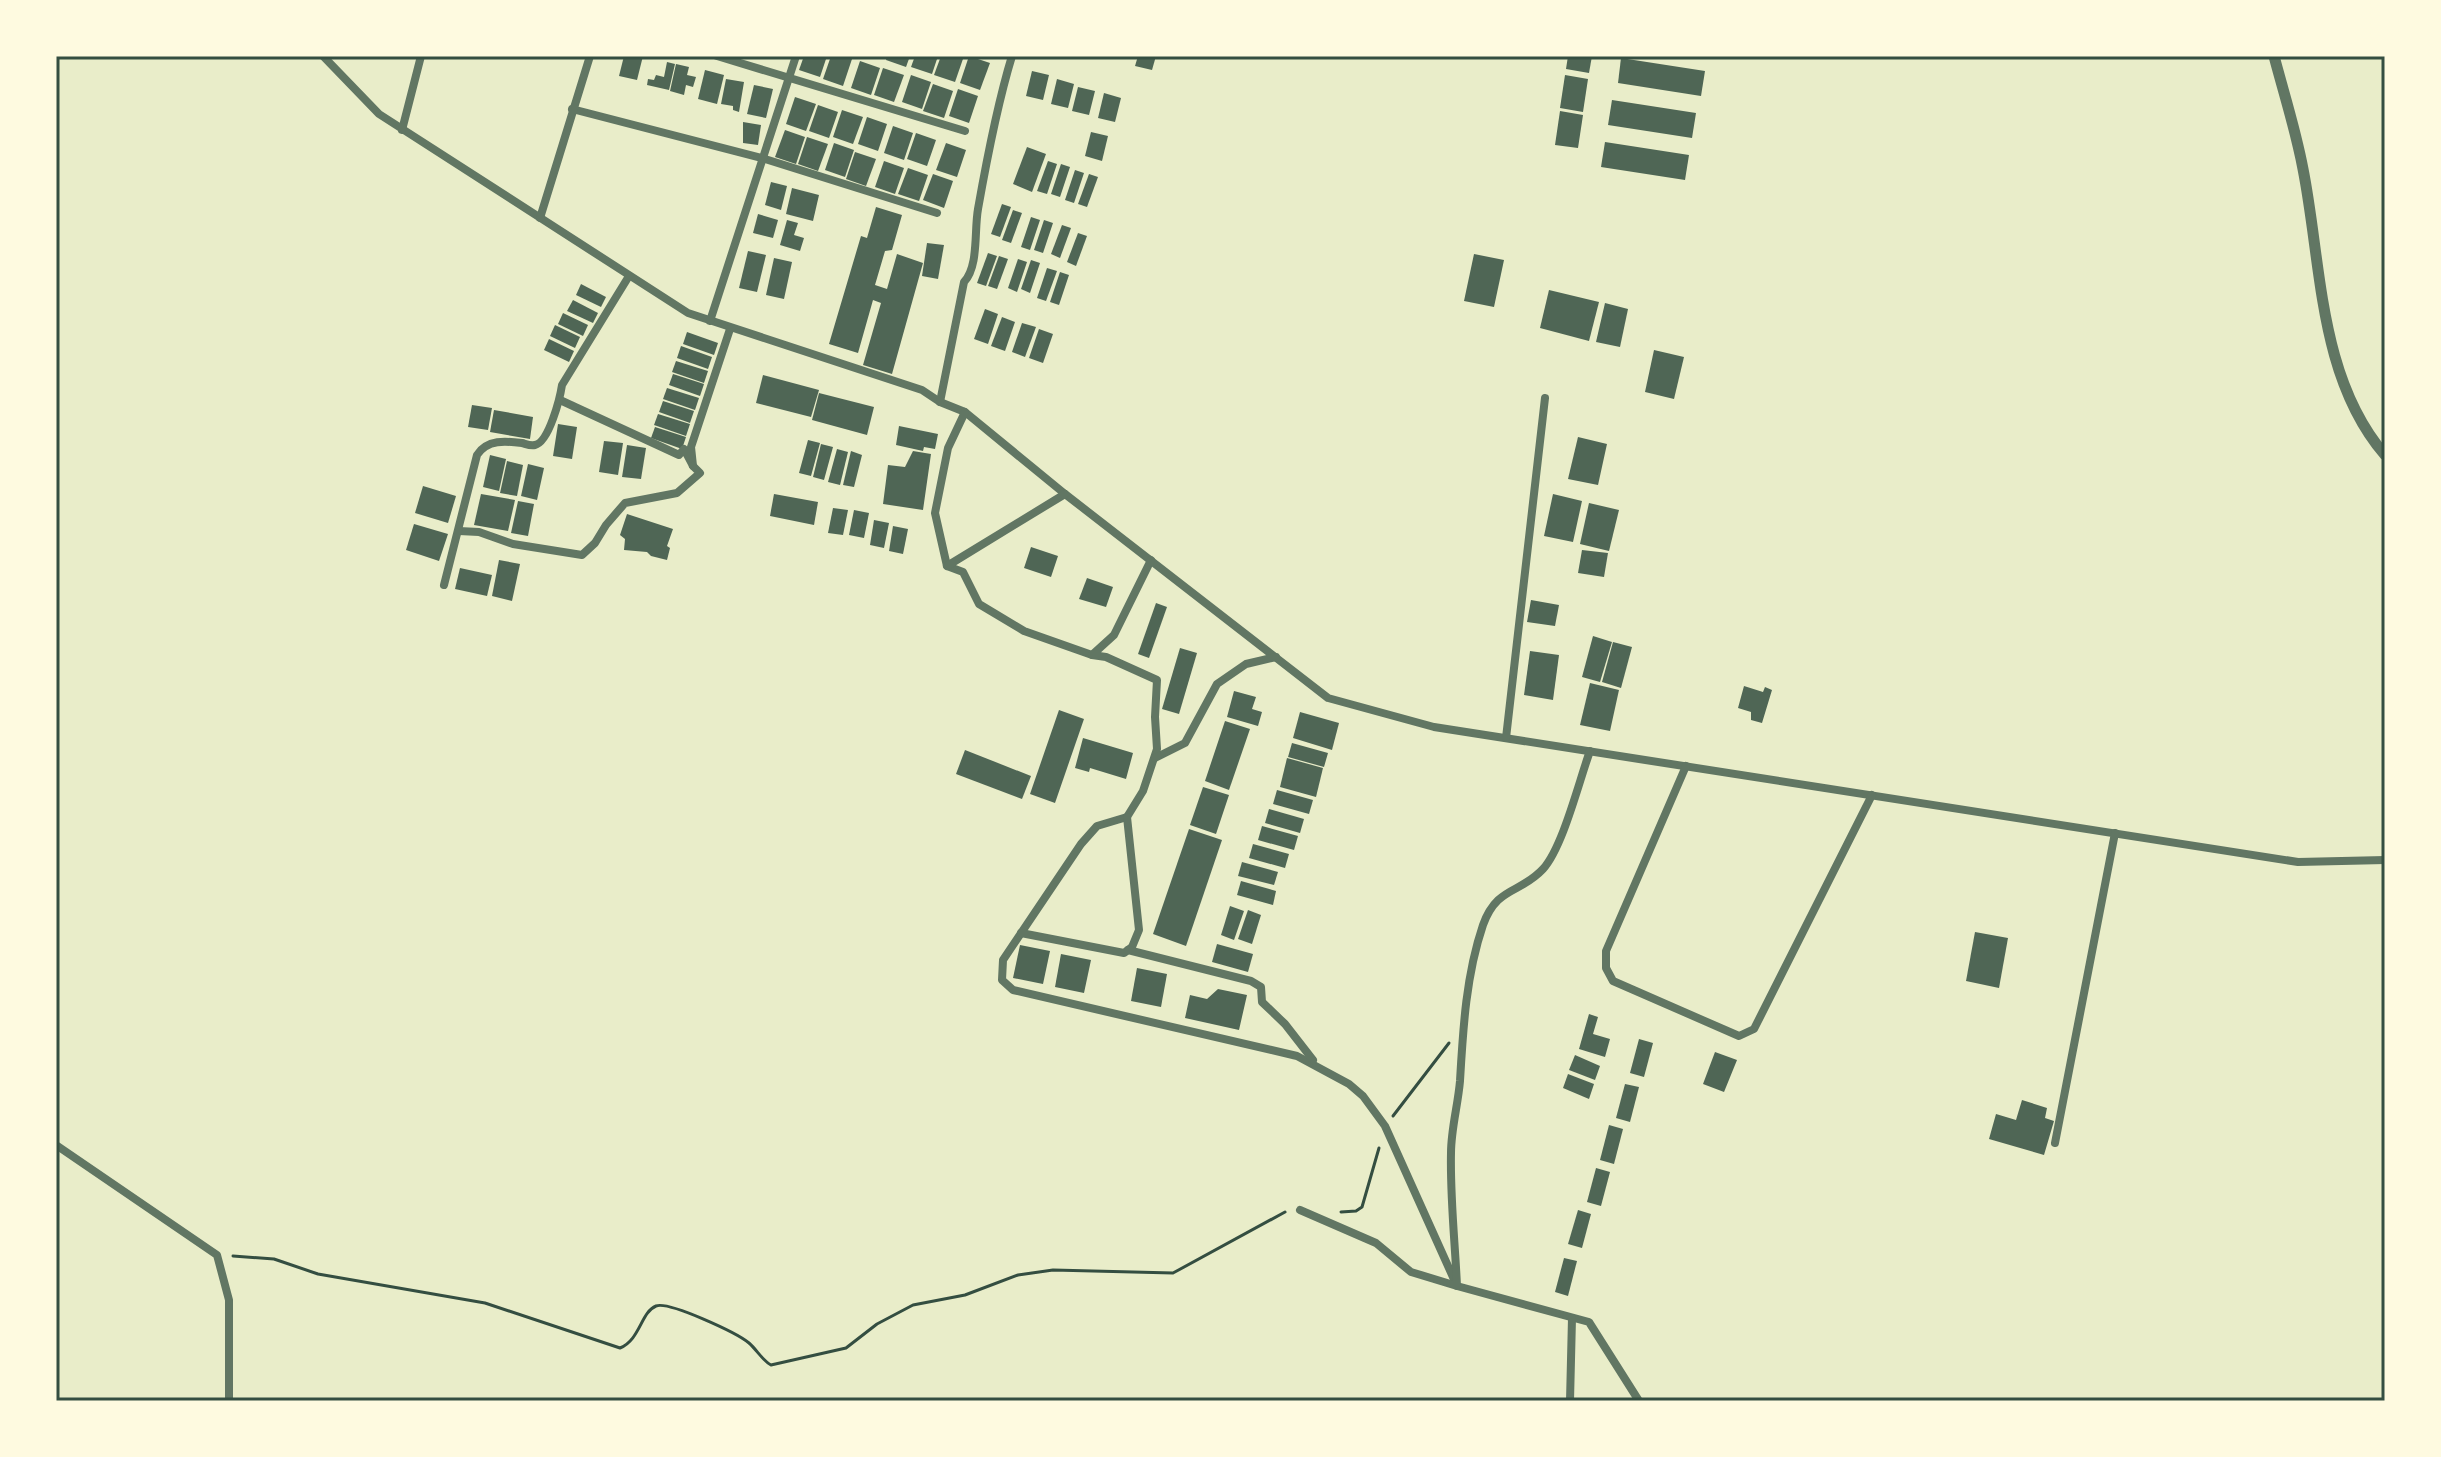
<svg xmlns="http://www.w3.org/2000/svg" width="2441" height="1457" font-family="Signika,sans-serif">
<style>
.building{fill:#4f6655}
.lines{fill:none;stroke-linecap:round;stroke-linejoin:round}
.path{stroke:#344e41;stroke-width:3}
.minor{stroke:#617663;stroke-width:8}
.tertiary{stroke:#617663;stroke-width:11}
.neatline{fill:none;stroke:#344e41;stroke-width:3}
</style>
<rect width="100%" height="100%" fill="#e9edc9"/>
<g class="building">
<polygon points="624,56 643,56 637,80 619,76"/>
<polygon points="804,56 827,56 820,77 799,70"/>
<polygon points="831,56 852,59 843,86 823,79"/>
<polygon points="887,56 910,56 906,67 886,60"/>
<polygon points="915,56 938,56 932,74 911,67"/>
<polygon points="941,56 964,56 955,82 934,75"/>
<polygon points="969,56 990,63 980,90 960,83"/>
<polygon points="1138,56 1156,56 1152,70 1135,66"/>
<polygon points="1568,56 1592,56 1589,73 1566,69"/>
<polygon points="1621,58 1705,71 1701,96 1618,83"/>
<polygon points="860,61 880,68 871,95 851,88"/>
<polygon points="667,62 675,64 669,90 647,85 648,79 654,80 656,75 664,77"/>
<polygon points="676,64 689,67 687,75 696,77 693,87 686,85 684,95 670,91"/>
<polygon points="883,68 904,75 894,102 874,95"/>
<polygon points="705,70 724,75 717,104 698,99"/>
<polygon points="1032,71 1049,75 1043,100 1026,96"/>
<polygon points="911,75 931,82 922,109 902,102"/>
<polygon points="1565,75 1588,79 1583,112 1560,108"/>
<polygon points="726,79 744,82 739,112 733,110 733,106 721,104"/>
<polygon points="1057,79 1074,84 1068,108 1051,104"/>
<polygon points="933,84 953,91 944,118 923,111"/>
<polygon points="754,85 773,89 766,118 747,114"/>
<polygon points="1078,87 1095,91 1089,115 1072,111"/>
<polygon points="958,89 978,96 969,123 949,116"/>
<polygon points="1104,93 1121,98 1115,122 1098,118"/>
<polygon points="795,97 816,104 806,131 786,124"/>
<polygon points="1612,100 1696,113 1692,138 1608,125"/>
<polygon points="818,105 838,112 829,138 809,131"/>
<polygon points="842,110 863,117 853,144 833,137"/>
<polygon points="1560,111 1583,115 1578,148 1555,145"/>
<polygon points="867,117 887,124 878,151 858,144"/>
<polygon points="743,122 761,125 758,145 743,143"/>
<polygon points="893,126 913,133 904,160 884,153"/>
<polygon points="785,130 805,137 796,164 775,157"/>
<polygon points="1091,132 1108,136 1102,161 1085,156"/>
<polygon points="916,133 936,140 927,166 907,159"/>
<polygon points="807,137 828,144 818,171 798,164"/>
<polygon points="1605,142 1689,155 1685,180 1601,167"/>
<polygon points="834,143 854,150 845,177 825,170"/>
<polygon points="946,143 966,150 957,177 936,170"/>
<polygon points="1027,147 1046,154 1032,192 1013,184"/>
<polygon points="855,152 876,159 866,186 846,179"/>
<polygon points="884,161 904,168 895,194 875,187"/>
<polygon points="1048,161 1057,164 1047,194 1037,191"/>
<polygon points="1061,164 1070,167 1060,197 1051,194"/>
<polygon points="908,168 928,175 919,201 898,194"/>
<polygon points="1075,170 1084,173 1074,203 1065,200"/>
<polygon points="933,174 953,181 944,208 923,200"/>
<polygon points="1089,174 1098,177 1087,207 1078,204"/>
<polygon points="771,182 787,186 781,210 765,205"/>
<polygon points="792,188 819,195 813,221 786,214"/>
<polygon points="1002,204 1011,207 1000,237 991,234"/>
<polygon points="876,207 902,215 892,250 885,251 875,285 887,289 897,254 923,263 892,374 863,365 881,303 873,300 858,353 829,344 861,236 867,238"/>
<polygon points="1013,210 1022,213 1011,243 1002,240"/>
<polygon points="758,214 778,220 773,238 753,233"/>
<polygon points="1031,217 1040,220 1030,250 1021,247"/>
<polygon points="787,220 798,223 794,235 804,238 800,251 780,245"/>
<polygon points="1044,220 1053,223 1043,253 1034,250"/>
<polygon points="1062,225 1071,228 1060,258 1051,254"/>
<polygon points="1078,233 1087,236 1076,266 1067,262"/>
<polygon points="927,243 944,245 938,279 922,276"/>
<polygon points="748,251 766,255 757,292 739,288"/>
<polygon points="988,253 997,256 986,286 977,283"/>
<polygon points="1474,254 1504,260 1494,307 1464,301"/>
<polygon points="999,256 1008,259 997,289 988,286"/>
<polygon points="774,258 792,262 784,299 766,295"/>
<polygon points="1018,259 1027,262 1017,292 1008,288"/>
<polygon points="1031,260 1040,263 1030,293 1021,289"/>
<polygon points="1047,268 1057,271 1046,301 1037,298"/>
<polygon points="1060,272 1069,275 1059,305 1050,302"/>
<polygon points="581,284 606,297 601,307 576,295"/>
<polygon points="1549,290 1599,302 1589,341 1540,328"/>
<polygon points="573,300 598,313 593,323 567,311"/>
<polygon points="1605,303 1628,309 1620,347 1596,342"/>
<polygon points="985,309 998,314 988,344 974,339"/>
<polygon points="563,313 588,325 583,336 558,324"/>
<polygon points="1002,317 1015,322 1005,351 991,346"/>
<polygon points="1022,323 1036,327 1025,357 1012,352"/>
<polygon points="555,325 580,337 575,348 550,336"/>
<polygon points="1039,329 1053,334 1043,363 1029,358"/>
<polygon points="687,332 718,343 714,355 683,344"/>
<polygon points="549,339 574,351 569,362 544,350"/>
<polygon points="681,346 712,357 708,369 677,358"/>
<polygon points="1654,350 1684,357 1674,399 1645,392"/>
<polygon points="676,361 708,371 704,383 672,372"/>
<polygon points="673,374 704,384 700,396 669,385"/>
<polygon points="763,375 819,390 811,417 756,403"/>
<polygon points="667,388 699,398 695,410 663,399"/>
<polygon points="819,393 874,407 867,435 812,420"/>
<polygon points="663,401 694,411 690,423 659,412"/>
<polygon points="472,405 492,408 488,430 468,427"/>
<polygon points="494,410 533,417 530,439 490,432"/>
<polygon points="658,414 690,424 686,436 654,425"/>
<polygon points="558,424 577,427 572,459 553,456"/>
<polygon points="899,426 938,434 935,449 924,447 923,451 896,445"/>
<polygon points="655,427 686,437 682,449 651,438"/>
<polygon points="1578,437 1607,444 1598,485 1568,479"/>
<polygon points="808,440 820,443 811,476 799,473"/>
<polygon points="604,441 623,443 618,475 599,472"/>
<polygon points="821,444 833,447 824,480 813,477"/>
<polygon points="627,445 646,448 641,479 622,477"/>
<polygon points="837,449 848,452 840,485 828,482"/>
<polygon points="851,451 862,455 854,487 843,485"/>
<polygon points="913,451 931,454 923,510 883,504 888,465 905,467"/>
<polygon points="490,455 506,459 499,491 483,487"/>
<polygon points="507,461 523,465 517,496 500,493"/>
<polygon points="528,464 544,468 537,500 521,496"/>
<polygon points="423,486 456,496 448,523 415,513"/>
<polygon points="481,494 515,500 508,531 474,525"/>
<polygon points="774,494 818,502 814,525 770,516"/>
<polygon points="1553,494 1582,501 1573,542 1544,536"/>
<polygon points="518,501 534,504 528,536 511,533"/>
<polygon points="1589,503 1619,510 1609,551 1580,544"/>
<polygon points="833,508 848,510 843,535 828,533"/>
<polygon points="854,510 869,513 864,538 849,535"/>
<polygon points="627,514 673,529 667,546 670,548 667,560 651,556 647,552 624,550 625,539 620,535"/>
<polygon points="874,520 889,523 884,548 870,545"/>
<polygon points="414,524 448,534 439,561 406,550"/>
<polygon points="893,526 908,529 903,554 889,551"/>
<polygon points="1031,547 1058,556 1051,577 1024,568"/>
<polygon points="1582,550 1608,553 1604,577 1578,573"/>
<polygon points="499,560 520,564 512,601 492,596"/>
<polygon points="460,568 492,575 487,596 455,589"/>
<polygon points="1087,578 1113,587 1106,607 1079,599"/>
<polygon points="1531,600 1559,605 1555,626 1527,622"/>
<polygon points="1156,603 1167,607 1149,658 1138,654"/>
<polygon points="1593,636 1612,642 1600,682 1582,677"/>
<polygon points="1613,642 1632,647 1621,688 1602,682"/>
<polygon points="1180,648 1197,653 1179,714 1162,709"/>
<polygon points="1530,651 1559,655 1553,700 1524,695"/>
<polygon points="1590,683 1619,690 1610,731 1580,725"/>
<polygon points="1744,686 1763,692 1765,687 1772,690 1762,723 1751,720 1751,712 1738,708"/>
<polygon points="1234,691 1256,697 1252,709 1262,712 1258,726 1227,717"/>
<polygon points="1059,710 1084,719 1055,803 1030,794"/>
<polygon points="1300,712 1339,723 1332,750 1293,738"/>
<polygon points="1225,721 1250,729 1229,790 1205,781"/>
<polygon points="1083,738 1133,753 1126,779 1090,768 1089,772 1075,768"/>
<polygon points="1292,743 1328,753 1324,767 1288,757"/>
<polygon points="965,750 1031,776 1022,799 956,774"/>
<polygon points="1287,758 1323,768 1316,797 1280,787"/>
<polygon points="1203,787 1229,795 1216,834 1190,825"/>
<polygon points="1277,790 1313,800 1309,814 1273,804"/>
<polygon points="1269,809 1304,819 1300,833 1265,823"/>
<polygon points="1262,826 1298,836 1294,850 1258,840"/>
<polygon points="1189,829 1222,840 1186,946 1153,934"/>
<polygon points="1253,844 1289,854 1285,868 1249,858"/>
<polygon points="1242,862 1278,872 1274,885 1238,876"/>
<polygon points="1241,881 1276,891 1273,905 1237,895"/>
<polygon points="1230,906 1244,911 1234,940 1221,935"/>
<polygon points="1248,910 1261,915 1252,944 1238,939"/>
<polygon points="1975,932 2008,938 1999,988 1966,981"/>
<polygon points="1217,944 1253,954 1248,972 1212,962"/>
<polygon points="1020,945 1050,951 1043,984 1013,978"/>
<polygon points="1061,954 1091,960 1084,993 1055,987"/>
<polygon points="1137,968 1167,974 1161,1007 1131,1001"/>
<polygon points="1218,989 1247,995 1239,1030 1185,1018 1190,995 1207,999"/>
<polygon points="1589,1014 1598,1017 1593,1034 1610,1039 1605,1057 1579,1049"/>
<polygon points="1639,1039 1653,1043 1644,1077 1630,1073"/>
<polygon points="1715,1052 1737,1060 1724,1092 1703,1084"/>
<polygon points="1575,1055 1600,1066 1595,1080 1569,1070"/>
<polygon points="1568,1074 1594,1084 1589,1099 1563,1088"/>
<polygon points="1625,1084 1639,1087 1630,1122 1616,1118"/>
<polygon points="2022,1100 2047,1108 2045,1118 2054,1121 2044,1155 1989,1139 1996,1114 2016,1120"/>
<polygon points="1609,1125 1623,1129 1614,1164 1600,1160"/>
<polygon points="1596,1168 1610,1172 1601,1206 1587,1202"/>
<polygon points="1578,1210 1591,1214 1582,1248 1568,1244"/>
<polygon points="1564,1258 1577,1261 1568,1296 1555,1292"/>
</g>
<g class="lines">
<g class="path">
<polyline points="1393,1116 1449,1043"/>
<polyline points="1341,1212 1356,1211 1362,1207 1379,1148"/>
<path d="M233,1256L274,1259L318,1274L485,1303L620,1348C640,1340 641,1312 656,1306C669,1301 737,1333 749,1343C757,1350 762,1360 771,1365L846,1348L877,1324L913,1305L965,1295L1018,1275L1053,1270L1173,1273L1285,1212"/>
</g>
<g class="minor">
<polyline points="323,56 379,114 688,313 922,390 940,402 965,412 1065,494 1328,698 1434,727 2298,862 2385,860"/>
<polyline points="717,56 965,131"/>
<polyline points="572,109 765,159 937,213"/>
<polyline points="402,130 421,56"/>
<polyline points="540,218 590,56"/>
<polyline points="710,321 796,56"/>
<polyline points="560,400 679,455 684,449 693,466 691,447 730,329"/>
<path d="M940,402L964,282C979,266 974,231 978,209C987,158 997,105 1012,56"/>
<polyline points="965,412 948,448 935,513 947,566 963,572 979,604 1024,631 1092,655"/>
<polyline points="459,531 479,532 513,544 582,555 595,543 606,525 625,503 677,493 700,473 693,466"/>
<polyline points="1151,560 1114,635 1092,655 1106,657 1157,680 1155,717 1157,749 1143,791 1127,817 1097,826 1081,844 1003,960 1002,980 1013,990 1297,1056 1349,1084 1363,1096 1385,1126 1457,1286 1589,1322 1639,1401"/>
<polyline points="947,566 1065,494"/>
<path d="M444,585L477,455C487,439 506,441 522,443C526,444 530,446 535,445C549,442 560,398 562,385L629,276"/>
<polyline points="1506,738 1545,398"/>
<polyline points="1155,758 1185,743 1217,684 1246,664 1276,657"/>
<polyline points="1686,766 1606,951 1606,968 1613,981 1739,1036 1754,1029 1872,795"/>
<polyline points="1021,933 1124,953 1132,947 1139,930 1127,817"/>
<polyline points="1128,950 1251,981 1261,987 1262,1002 1285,1024 1313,1060"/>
<polyline points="2055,1143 2115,833"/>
<polyline points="56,1145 217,1255 229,1300 229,1401"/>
<path d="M1300,1210L1376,1243L1411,1272L1457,1286C1455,1242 1450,1197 1451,1153C1451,1129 1458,1105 1460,1081C1463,1029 1466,975 1483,925C1497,886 1520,894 1543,869C1563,847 1579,781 1590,751"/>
<polyline points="1570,1401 1572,1318"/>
</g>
<path class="tertiary" d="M2274,56C2284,94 2296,131 2303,169C2322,265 2318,377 2385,455"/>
</g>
<rect width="2441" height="1457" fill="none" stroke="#fefae0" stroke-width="116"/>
<rect x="58" y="58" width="2325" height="1341" class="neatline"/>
</svg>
